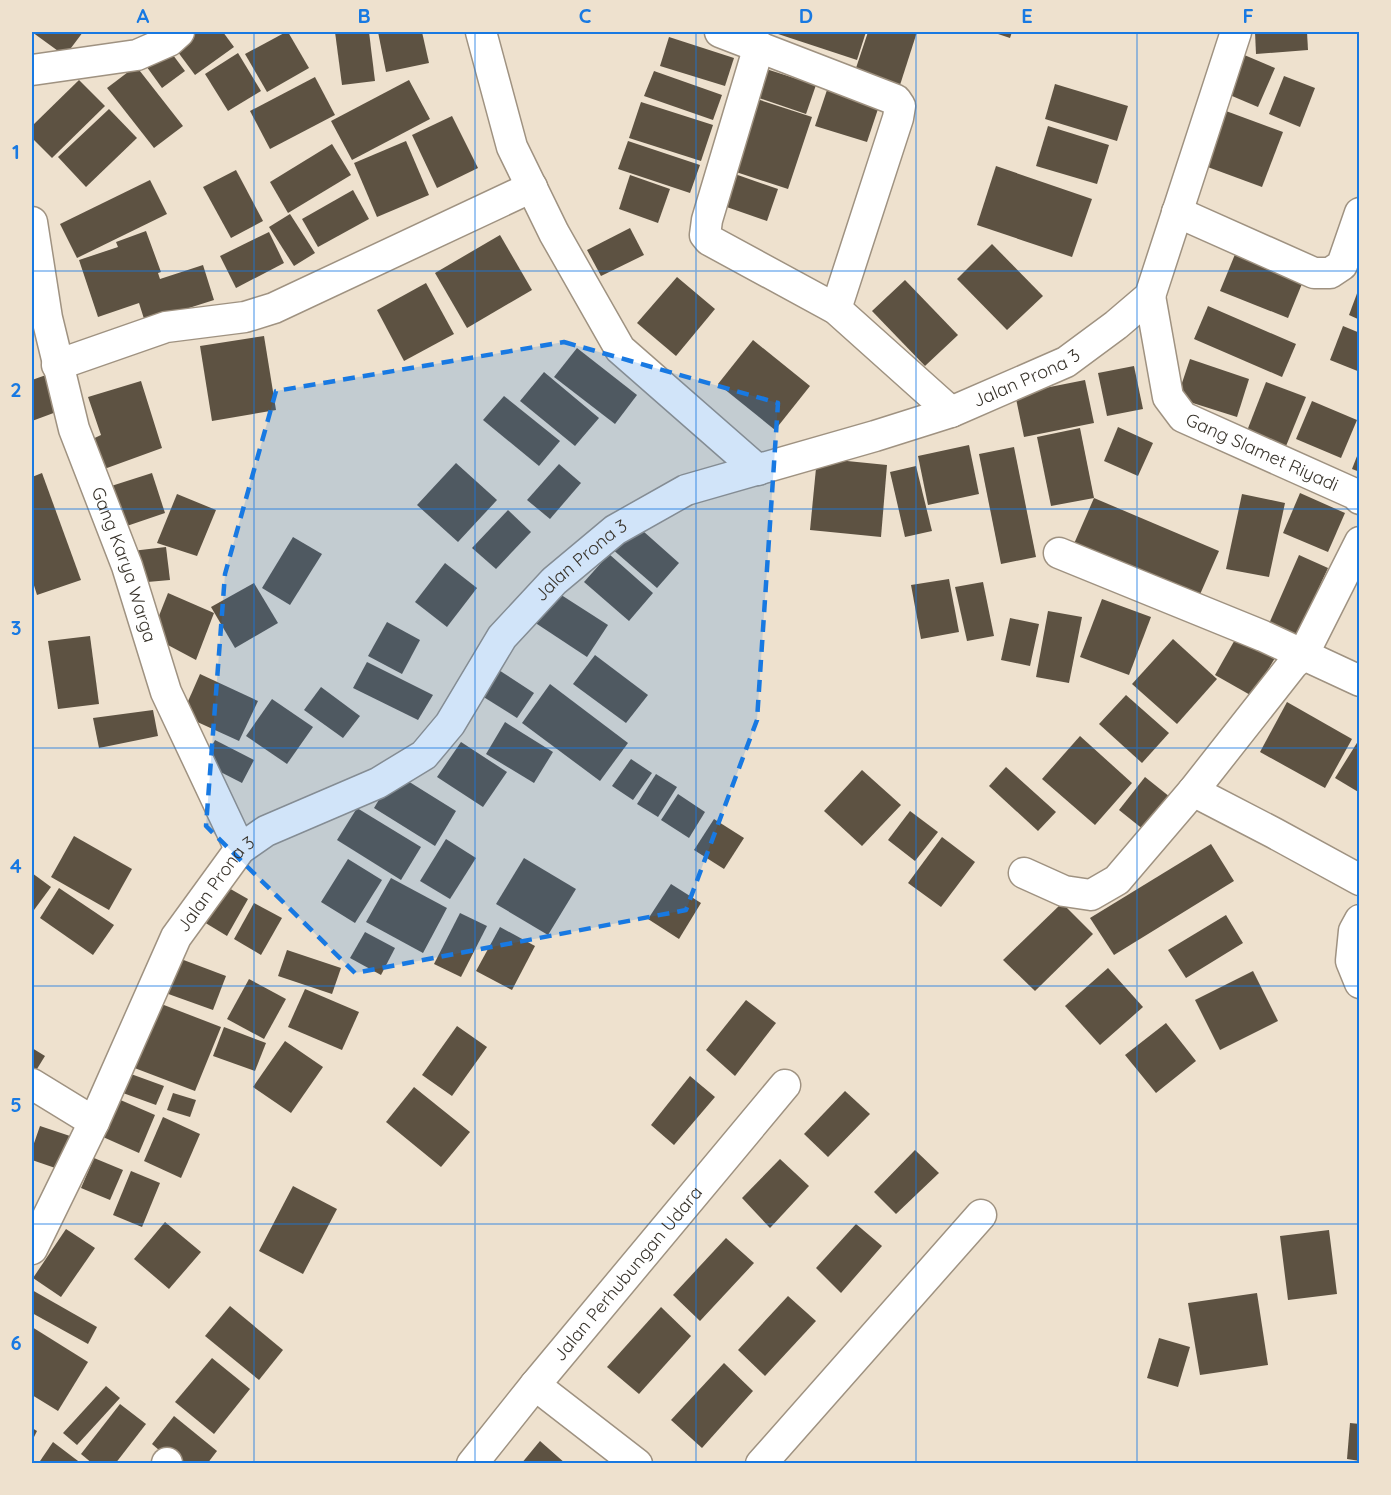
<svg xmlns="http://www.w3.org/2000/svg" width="1391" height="1495" font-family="Quicksand,sans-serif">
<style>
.building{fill:#5d5242}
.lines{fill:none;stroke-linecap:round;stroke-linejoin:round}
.minor-casing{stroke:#9f9281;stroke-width:33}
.minor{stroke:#fff;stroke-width:30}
.marked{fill:#1879e2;fill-opacity:0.2;stroke:#1879e2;stroke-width:4.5;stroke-dasharray:12 8;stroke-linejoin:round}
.grid{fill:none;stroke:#1879e2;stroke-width:1.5;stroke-opacity:0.55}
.labels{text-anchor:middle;stroke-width:6;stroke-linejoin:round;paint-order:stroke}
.street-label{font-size:18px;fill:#38332b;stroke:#eee1ce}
.neatline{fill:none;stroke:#1879e2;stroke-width:2}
.grid-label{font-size:20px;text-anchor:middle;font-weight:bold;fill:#1879e2}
</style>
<rect width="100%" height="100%" fill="#eee1ce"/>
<g class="building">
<polygon points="32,32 83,32 65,56"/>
<polygon points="189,32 223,32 234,47 195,75 172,44"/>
<polygon points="286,32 288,32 309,68 267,92 245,54"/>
<polygon points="335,32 369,32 375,81 342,85"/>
<polygon points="378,32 422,32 429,63 386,72"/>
<polygon points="772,32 866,32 857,60"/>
<polygon points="868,32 917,32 900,85 855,71"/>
<polygon points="992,32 1012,32 1010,38"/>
<polygon points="1255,32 1307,32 1308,50 1256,54"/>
<polygon points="669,37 734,58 725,86 660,66"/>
<polygon points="167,47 185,71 162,88 144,63"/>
<polygon points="238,53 261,91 228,111 205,74"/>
<polygon points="1242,54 1275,68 1258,107 1225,93"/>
<polygon points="136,66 183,126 154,148 107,88"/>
<polygon points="763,68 816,85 806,114 753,96"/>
<polygon points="654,71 722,95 713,120 644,96"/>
<polygon points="1284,76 1315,88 1300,127 1269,114"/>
<polygon points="315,77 335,115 270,149 250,111"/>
<polygon points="79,80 105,106 52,158 32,138 32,126"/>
<polygon points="409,80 430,119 352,160 331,121"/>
<polygon points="1055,84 1128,106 1117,141 1045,119"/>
<polygon points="828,87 880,103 867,142 815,126"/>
<polygon points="757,99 812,117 788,189 733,171"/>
<polygon points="641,102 713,125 701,161 629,138"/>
<polygon points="109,109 137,138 86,187 58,157"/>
<polygon points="1226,111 1283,132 1262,187 1205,166"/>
<polygon points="452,116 478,168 437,188 412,135"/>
<polygon points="1048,126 1109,145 1097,184 1036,166"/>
<polygon points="406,141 429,195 377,217 354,163"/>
<polygon points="628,141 700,165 690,193 618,169"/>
<polygon points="332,144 351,175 288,213 270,182"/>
<polygon points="996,166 1092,199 1072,257 977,225"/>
<polygon points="236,170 263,221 231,238 203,187"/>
<polygon points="732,173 778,189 767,221 721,205"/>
<polygon points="630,175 670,189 658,223 619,209"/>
<polygon points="150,180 167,214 77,258 60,224"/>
<polygon points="353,190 369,219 318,247 302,219"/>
<polygon points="290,214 315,253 294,266 269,227"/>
<polygon points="630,228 644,255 601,276 587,250"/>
<polygon points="146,231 161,272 158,273 160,279 203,265 214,300 145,322 139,303 98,317 79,260 118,247 116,242"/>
<polygon points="269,232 284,263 236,288 220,256"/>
<polygon points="500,235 532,290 467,328 435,273"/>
<polygon points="992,244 1043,296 1007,330 957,279"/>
<polygon points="1238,247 1306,274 1288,318 1220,291"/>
<polygon points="677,277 715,309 676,356 637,323"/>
<polygon points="905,280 958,335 925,366 872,311"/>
<polygon points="426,283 454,334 404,361 377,310"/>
<polygon points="1359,288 1360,288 1360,320 1349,315"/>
<polygon points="1208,306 1296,344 1282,377 1194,339"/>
<polygon points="1343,326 1360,333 1360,372 1330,360"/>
<polygon points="264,336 276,410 212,421 200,346"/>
<polygon points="753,340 810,386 775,430 718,384"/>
<polygon points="577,348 637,395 615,424 554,377"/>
<polygon points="1190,359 1249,379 1237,417 1177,398"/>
<polygon points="1134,366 1143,409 1107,416 1098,373"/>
<polygon points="544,372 599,418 575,446 520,401"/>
<polygon points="46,375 59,411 32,421 32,380"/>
<polygon points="1085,380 1094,423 1024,437 1015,394"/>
<polygon points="141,381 162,448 96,472 86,442 101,435 88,397"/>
<polygon points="1266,382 1306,397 1284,451 1245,436"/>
<polygon points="504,396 560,441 539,466 483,420"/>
<polygon points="1312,401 1357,420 1341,458 1296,439"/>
<polygon points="1118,427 1153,443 1138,476 1104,461"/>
<polygon points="1080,428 1094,498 1051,506 1037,437"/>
<polygon points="969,445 979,494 928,505 918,456"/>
<polygon points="1014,447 1036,557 1001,564 979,454"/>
<polygon points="1359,451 1360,451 1360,472 1352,469"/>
<polygon points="817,458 887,465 881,537 810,530"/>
<polygon points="456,463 497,500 458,542 417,505"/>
<polygon points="559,464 581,483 550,519 527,500"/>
<polygon points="916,466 932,531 905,537 890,472"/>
<polygon points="42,473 81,580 37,595 32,579 32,477"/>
<polygon points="152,473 165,513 118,529 105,488"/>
<polygon points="1300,493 1345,513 1328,552 1283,533"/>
<polygon points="177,494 216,510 197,556 157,543"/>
<polygon points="1242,494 1285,503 1269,577 1226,569"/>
<polygon points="1094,498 1219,551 1198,599 1073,546"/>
<polygon points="508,510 531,532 496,569 472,548"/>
<polygon points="634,523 679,563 657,588 611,548"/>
<polygon points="293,537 322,554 290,605 262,588"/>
<polygon points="166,547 170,580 136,583 132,551"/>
<polygon points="609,554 653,593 629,621 584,582"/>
<polygon points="1299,555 1328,568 1295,639 1268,626"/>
<polygon points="445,563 477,588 447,627 415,602"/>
<polygon points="949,579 959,632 921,639 911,585"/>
<polygon points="983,582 994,636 967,641 955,587"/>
<polygon points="254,583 278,623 235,648 211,607"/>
<polygon points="555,591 608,625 587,657 534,622"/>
<polygon points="168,593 214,613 196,660 151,636"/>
<polygon points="1102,599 1151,617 1129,675 1080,657"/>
<polygon points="1048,611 1082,617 1069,683 1036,677"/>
<polygon points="1010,618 1039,624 1030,666 1001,660"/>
<polygon points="387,622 420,640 402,674 368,656"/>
<polygon points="90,636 99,704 58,709 48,641"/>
<polygon points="1237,636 1275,658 1252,696 1215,675"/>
<polygon points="1173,639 1217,679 1177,724 1132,684"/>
<polygon points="595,655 648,695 626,723 573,684"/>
<polygon points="367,662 433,695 418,720 353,688"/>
<polygon points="491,665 534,693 517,718 474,691"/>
<polygon points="200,674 258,701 239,741 182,715"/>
<polygon points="550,684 628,743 600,781 522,723"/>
<polygon points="321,687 360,716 343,738 304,710"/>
<polygon points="1126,695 1169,733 1142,763 1099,724"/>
<polygon points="272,699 313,727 287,764 246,736"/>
<polygon points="1287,702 1352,739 1325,788 1260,752"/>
<polygon points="153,710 158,736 99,748 93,718"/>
<polygon points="505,722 553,752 534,783 486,754"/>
<polygon points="1080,736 1132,783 1095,825 1042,779"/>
<polygon points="1360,738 1360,793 1335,778"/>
<polygon points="215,740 254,760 242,783 203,763"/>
<polygon points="461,742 507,772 483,807 437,777"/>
<polygon points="631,759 652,773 633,800 612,786"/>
<polygon points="1006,767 1056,812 1038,831 989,786"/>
<polygon points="862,770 901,805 862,846 824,811"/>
<polygon points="395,773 456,811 435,846 374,808"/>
<polygon points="656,774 677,787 658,817 637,804"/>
<polygon points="1145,777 1175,801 1149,834 1119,810"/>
<polygon points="678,794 705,812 689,838 661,820"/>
<polygon points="357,808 421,847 401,880 337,840"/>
<polygon points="910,811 938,832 915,861 888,840"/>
<polygon points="714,819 744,838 724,869 694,850"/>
<polygon points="74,836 132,869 109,910 51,877"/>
<polygon points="942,837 975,862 941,907 908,883"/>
<polygon points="446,839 476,858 450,899 420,881"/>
<polygon points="1211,844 1234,881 1114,955 1090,918"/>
<polygon points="524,858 576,889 548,935 496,904"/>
<polygon points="348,859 382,880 355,923 321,902"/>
<polygon points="32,873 51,887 34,910 32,908"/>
<polygon points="391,878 447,908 423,953 366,922"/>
<polygon points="220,883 248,899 227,936 199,919"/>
<polygon points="671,884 701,903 679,939 648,919"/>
<polygon points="59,888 114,925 93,955 40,918"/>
<polygon points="254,903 282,918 261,955 234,939"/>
<polygon points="1062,903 1093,934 1035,991 1003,960"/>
<polygon points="460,913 487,926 461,977 434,964"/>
<polygon points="1226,915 1243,943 1186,978 1168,950"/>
<polygon points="500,927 535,946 512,990 476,971"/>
<polygon points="365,932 395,948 381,975 350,958"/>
<polygon points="287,950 341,968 332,994 278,976"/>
<polygon points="173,956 226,976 213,1010 160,991"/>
<polygon points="1108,968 1143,1007 1100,1045 1065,1006"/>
<polygon points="1253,971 1278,1021 1220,1050 1195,1000"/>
<polygon points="249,979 286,999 264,1039 227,1019"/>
<polygon points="305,989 359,1012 342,1050 288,1027"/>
<polygon points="151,1000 221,1027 195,1091 124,1064"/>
<polygon points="746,1000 776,1023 735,1076 706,1050"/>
<polygon points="1166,1023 1196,1061 1156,1093 1125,1055"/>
<polygon points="457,1026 487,1047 452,1096 422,1075"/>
<polygon points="224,1027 266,1043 255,1071 213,1056"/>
<polygon points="285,1041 323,1067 291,1113 253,1087"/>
<polygon points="32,1048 45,1056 32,1077"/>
<polygon points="120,1070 164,1086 156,1105 112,1089"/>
<polygon points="690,1076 715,1097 674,1145 651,1125"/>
<polygon points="414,1087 470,1132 441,1167 386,1122"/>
<polygon points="845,1091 870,1114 828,1157 804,1134"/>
<polygon points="173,1093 196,1100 190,1117 167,1110"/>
<polygon points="109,1095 155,1115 139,1153 94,1133"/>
<polygon points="163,1117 200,1134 181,1178 144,1161"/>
<polygon points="40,1126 73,1137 61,1170 32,1160 32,1149"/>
<polygon points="915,1150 939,1173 896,1214 874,1192"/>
<polygon points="94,1158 123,1170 110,1200 81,1188"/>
<polygon points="780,1159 809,1186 770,1228 742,1198"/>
<polygon points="131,1171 160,1183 142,1227 113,1215"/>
<polygon points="293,1186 337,1209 303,1274 259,1251"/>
<polygon points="165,1222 201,1252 169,1289 134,1259"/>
<polygon points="856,1224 882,1246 841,1293 816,1268"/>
<polygon points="66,1229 95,1248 61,1297 33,1278"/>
<polygon points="1329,1230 1337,1294 1288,1300 1280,1236"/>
<polygon points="726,1238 754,1263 700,1321 673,1295"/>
<polygon points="32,1290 97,1327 88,1344 32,1313"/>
<polygon points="1257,1293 1268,1365 1200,1375 1188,1303"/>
<polygon points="788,1296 816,1321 765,1376 738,1350"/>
<polygon points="230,1306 283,1350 259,1380 205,1336"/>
<polygon points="661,1307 691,1336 639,1394 607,1367"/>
<polygon points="32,1327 88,1362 58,1411 32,1395"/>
<polygon points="1159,1338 1190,1347 1178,1387 1147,1378"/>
<polygon points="212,1358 250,1389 214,1434 175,1402"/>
<polygon points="724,1363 753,1391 702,1448 671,1420"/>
<polygon points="106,1386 120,1398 77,1445 63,1433"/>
<polygon points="120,1404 146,1424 115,1464 93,1464 81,1454"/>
<polygon points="174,1416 217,1451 207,1464 175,1464 152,1444"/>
<polygon points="1350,1423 1360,1424 1360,1461 1347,1459"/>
<polygon points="32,1428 37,1431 32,1441"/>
<polygon points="540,1441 566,1464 521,1464"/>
<polygon points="53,1442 82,1464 38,1464"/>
</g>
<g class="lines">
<defs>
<g id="minor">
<polyline points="481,32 512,147 554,233 620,349 758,470"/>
<polyline points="720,32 896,100 900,106 898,118 836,309"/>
<polyline points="759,46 707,220 705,235 709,240 836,309 951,412"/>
<polyline points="32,70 137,55 169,41 179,32"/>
<polyline points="1177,212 1314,273 1330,273 1342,265 1360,213"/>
<path id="s1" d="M32,222L47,318L74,429L127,566L166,692L240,849"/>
<path id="s2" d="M1150,296L1168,397L1183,417L1355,494L1360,499"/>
<polyline points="57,365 166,327 245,317 274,308 532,187"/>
<polyline points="1059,553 1263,636 1360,681"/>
<polyline points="1193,791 1274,833 1360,880"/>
<polyline points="1024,873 1064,891 1091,895 1117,880 1193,791 1293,664 1303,655 1360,542"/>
<polyline points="1360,920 1354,931 1351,961 1360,983"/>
<polyline points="32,1084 94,1122"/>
<path id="s3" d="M32,1249L94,1122L176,937L240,849L266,831L378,783L424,755L450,724L502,637L554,581L615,530L686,490L875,436L951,412L1066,362L1116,325L1150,296L1236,32"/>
<polyline points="535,1385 637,1464"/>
<polyline points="167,1464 167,1463"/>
<path id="s4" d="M472,1464L535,1385L785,1085"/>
<polyline points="761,1464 981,1215"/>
</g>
</defs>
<use href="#minor" class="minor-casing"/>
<use href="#minor" class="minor"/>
</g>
<path class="marked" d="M564,342L778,403L757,720L686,910L355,973L206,826L225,574L276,391Z"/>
<path class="grid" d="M254,32V1464M475,32V1464M696,32V1464M916,32V1464M1137,32V1464M32,271H1360M32,509H1360M32,748H1360M32,986H1360M32,1224H1360"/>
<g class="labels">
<g class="street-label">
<text dy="6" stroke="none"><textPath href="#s3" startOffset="1398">Jalan Prona 3</textPath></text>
<text dy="6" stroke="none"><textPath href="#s2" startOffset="214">Gang Slamet Riyadi</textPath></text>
<text dy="6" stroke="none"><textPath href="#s3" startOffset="912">Jalan Prona 3</textPath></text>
<text dy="6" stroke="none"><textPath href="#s1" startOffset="356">Gang Karya Warga</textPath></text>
<text dy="6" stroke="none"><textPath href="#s3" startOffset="410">Jalan Prona 3</textPath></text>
<text dy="6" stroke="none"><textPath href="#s4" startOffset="246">Jalan Perhubungan Udara</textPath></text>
</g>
</g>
<rect width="1391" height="1495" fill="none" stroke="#eee1ce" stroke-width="66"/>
<rect x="33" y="33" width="1325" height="1429" class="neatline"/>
<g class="grid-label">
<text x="143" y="23">A</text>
<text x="364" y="23">B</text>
<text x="585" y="23">C</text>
<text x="806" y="23">D</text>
<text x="1027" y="23">E</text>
<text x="1248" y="23">F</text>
<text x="16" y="159">1</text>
<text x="16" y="397">2</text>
<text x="16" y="635">3</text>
<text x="16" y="873">4</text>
<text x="16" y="1112">5</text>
<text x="16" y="1350">6</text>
</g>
</svg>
